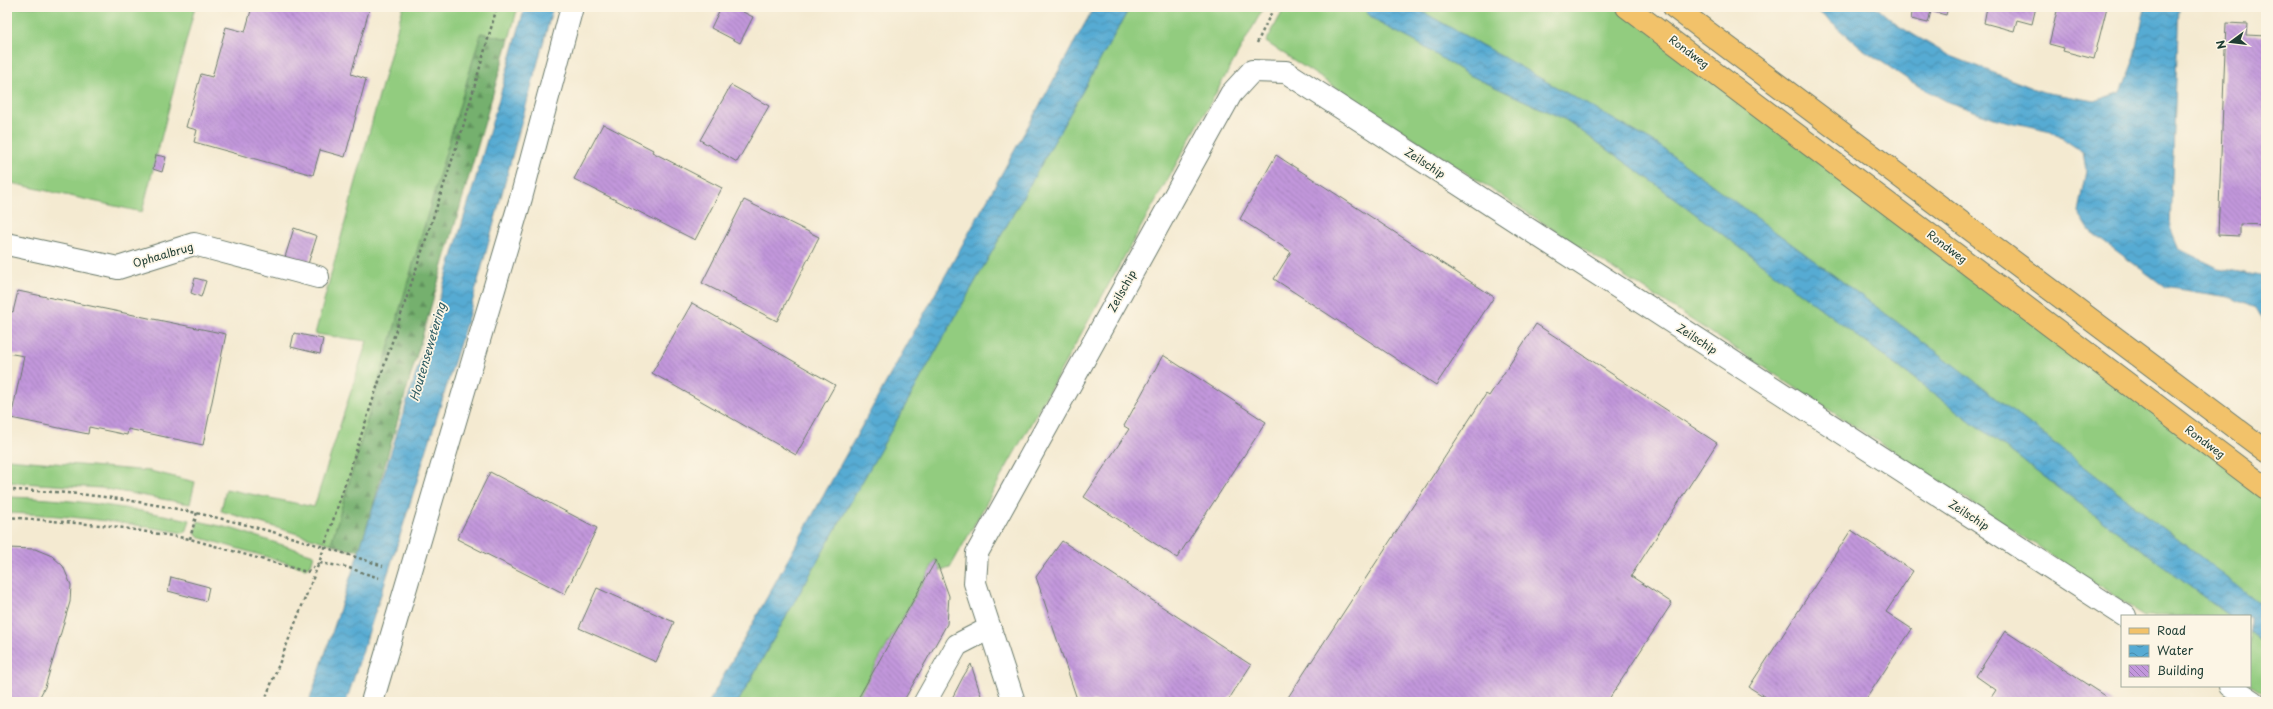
<svg xmlns="http://www.w3.org/2000/svg" width="2273" height="709" font-family="'Playpen Sans',sans-serif">
<style>
.grass{fill:#92cc7f;stroke:#58845a}
.forest{fill:url(#forest-firs);stroke:#4a7651}
.water{fill:url(#water-waves);stroke:#3b7484}
.building{fill:url(#building-back-hatch)}
.lines{fill:none;stroke-linecap:round;stroke-linejoin:round}
.minor-casing{stroke:#6a7a6b;stroke-width:24}
.major-casing{stroke:#6a7a6b;stroke-width:24}
.path{stroke:#6a7a6b;stroke-width:2.5;stroke-dasharray:3 3;stroke-linecap:butt}
.minor{stroke:#fff;stroke-width:22}
.major{stroke:#f2c26a;stroke-width:22}
.labels{text-anchor:middle;stroke-width:3.5;stroke-linejoin:round;paint-order:stroke}
.street-label{font-size:11px;fill:#1f3d34;stroke:#fcf5e5}
.water-label{font-size:12px;font-style:italic;fill:#305e64;stroke:#fcf5e5}
</style>
<defs>
<pattern id="forest-firs" width="22" height="20" patternUnits="userSpaceOnUse"><rect width="22" height="20" fill="#75b06e"/><path d="M5 1l3.5 6h-7zM16 11l3.5 6h-7z" fill="#5f905b"/></pattern>
<pattern id="water-waves" width="16" height="10" patternUnits="userSpaceOnUse"><rect width="16" height="10" fill="#57abd3"/><path d="M0 5q4-4 8 0t8 0" fill="none" stroke="#478cac"/></pattern>
<pattern id="building-back-hatch" width="6" height="6" patternUnits="userSpaceOnUse"><rect width="6" height="6" fill="#c297dc"/><path d="M-1 5l2 2M0 0l6 6M5-1l2 2" fill="none" stroke="#9d7cb3"/></pattern>
</defs>
<rect width="100%" height="100%" fill="#fcf5e5"/>
<filter id="ink" filterUnits="userSpaceOnUse"><feTurbulence type="fractalNoise" baseFrequency=".025" numOctaves="2"/><feDisplacementMap in="SourceGraphic" scale="8" xChannelSelector="R" yChannelSelector="G"/><feConvolveMatrix kernelMatrix="1 2 1 2 8 2 1 2 1" color-interpolation-filters="sRGB"/></filter>
<filter id="wash" filterUnits="userSpaceOnUse"><feTurbulence type="fractalNoise" baseFrequency=".012" numOctaves="4" result="noise"/><feDisplacementMap in="SourceGraphic" scale="16" xChannelSelector="R" yChannelSelector="G"/><feGaussianBlur stdDeviation="0.9" result="paint"/><feColorMatrix in="noise" values="0 0 0 0 0 0 0 0 0 0 0 0 0 0 0 0 0 1.4 0 .05"/><feComposite in="paint" operator="in"/></filter>
<g filter="url(#wash)">
<rect width="100%" height="100%" fill="#f4ead1"/>
<g class="grass">
<polygon points="7,7 195,7 142,212 7,182"/>
<polygon points="403,7 518,7 509,39 481,33 331,544 221,511 226,489 314,507 367,341 315,334"/>
<polygon points="1130,7 1264,7 950,568 940,571 936,559 855,702 738,702"/>
<polygon points="1285,7 1364,7 1379,23 1416,42 1465,73 1566,120 1649,179 2229,616 2145,616 1266,42"/>
<polygon points="1414,7 1615,7 1657,34 2266,495 2266,608 1937,352 1657,144"/>
<polygon points="7,459 150,471 195,482 190,504 101,488 7,482"/>
<path d="M7,497C69,498 129,508 190,520L187,530L183,533C124,522 67,515 7,513Z"/>
<polygon points="198,521 233,529 314,555 311,565 305,568 198,537 195,533"/>
<polygon points="2250,632 2266,645 2266,695 2250,685"/>
</g>
<polygon class="forest" points="481,33 509,39 360,550 349,550 331,544"/>
<g class="water">
<path d="M525,7H553L469,314L398,542L346,702H309C386,472 460,241 525,7Z"/>
<polygon points="1094,7 1130,7 738,702 709,702"/>
<polygon points="1414,7 1657,144 1937,352 2266,608 2266,645 2250,632 2250,616 2229,616 1649,179 1566,120 1465,73 1416,42 1379,23 1369,15 1364,8"/>
<polygon points="1813,7 1876,7 1897,25 1948,55 2043,92 2094,101 2121,92 2135,57 2145,7 2179,7 2170,227 2179,249 2218,268 2266,277 2266,325 2256,308 2229,297 2165,287 2090,231 2078,212 2086,170 2083,152 2051,131 1997,119 1948,102 1910,81 1860,47"/>
</g>
<g id="blocks">
<g class="building">
<polygon points="252,7 370,7 351,74 366,79 345,157 320,150 313,175 194,142 197,130 186,127 201,74 212,77 226,27 245,32"/>
<polygon points="721,7 733,7 753,17 740,43 711,28"/>
<polygon points="1913,7 1948,7 1946,15 1931,11 1928,23 1911,19"/>
<polygon points="1987,7 2036,7 2032,24 2017,20 2014,31 1984,23"/>
<polygon points="2058,7 2107,7 2094,59 2063,51 2064,48 2049,44"/>
<polygon points="2226,23 2247,24 2246,35 2266,36 2266,225 2240,224 2240,236 2218,235"/>
<polygon points="731,85 769,106 737,162 700,140"/>
<polygon points="603,124 653,150 652,152 722,188 695,240 574,179"/>
<polygon points="156,155 166,157 162,172 153,169"/>
<polygon points="1276,155 1494,297 1436,385 1274,279 1291,252 1240,219"/>
<polygon points="744,200 819,237 777,321 702,283"/>
<polygon points="294,228 317,236 308,264 285,257"/>
<polygon points="195,278 206,281 201,297 191,293"/>
<polygon points="18,291 226,334 203,445 128,429 127,435 89,427 88,434 11,418 24,356 7,353 7,310 13,312"/>
<polygon points="692,303 835,385 796,455 652,373"/>
<polygon points="1536,324 1717,443 1631,576 1672,603 1607,702 1285,702 1486,394 1489,396"/>
<polygon points="294,333 323,339 320,354 291,347"/>
<polygon points="1163,355 1266,422 1177,558 1084,497 1129,429 1124,426"/>
<polygon points="490,472 597,528 565,594 457,539"/>
<polygon points="1851,530 1913,571 1886,612 1912,629 1864,702 1773,702 1749,687"/>
<polygon points="1062,541 1251,665 1227,702 1078,702 1036,577"/>
<polygon points="7,548 35,549 52,556 63,566 71,585 70,602 45,687 37,702 7,702"/>
<polygon points="936,560 949,596 947,624 903,702 856,702"/>
<polygon points="171,577 209,587 206,601 168,591"/>
<polygon points="597,588 674,622 656,662 579,628"/>
<polygon points="2005,631 2114,702 1988,702 1996,690 1976,676"/>
<polygon points="971,664 983,702 950,702 963,677"/>
</g>
</g>
</g>
<g filter="url(#ink)">
<use href="#blocks" fill-opacity="0" stroke="#6a7a6b" stroke-width="1"/>
<g class="lines">
<defs>
<g id="minor">
<polyline points="7,244 118,268 194,244 318,277"/>
<polyline points="2230,686 2254,702"/>
<polyline points="372,702 521,198 572,7"/>
<polyline points="925,702 957,645 990,628"/>
<polyline points="1014,702 975,583 977,553 1231,94 1252,71 1286,72 2125,616"/>
</g>
<g id="major">
<polyline points="1627,7 2266,488"/>
<polyline points="1674,7 2266,451"/>
</g>
</defs>
<use href="#minor" class="minor-casing"/>
<use href="#major" class="major-casing"/>
<g class="path">
<polyline points="1257,43 1274,7"/>
<path d="M7,490C138,492 260,525 383,566"/>
<polyline points="7,517 111,526 190,539 307,572 319,563 463,127 497,7"/>
<polyline points="190,539 197,512"/>
<polyline points="264,702 319,563 346,567 379,578"/>
</g>
<use href="#minor" class="minor"/>
<use href="#major" class="major"/>
</g>
</g>
<g class="labels">
<g class="street-label">
<text transform="translate(1689 52) rotate(37)" y="4">Rondweg</text>
<text transform="translate(1425 163) rotate(33)" y="4">Zeilschip</text>
<text transform="translate(1947 247) rotate(37)" y="4">Rondweg</text>
<text transform="translate(163 255) rotate(-16)" y="4">Ophaalbrug</text>
<text transform="translate(1122 291) rotate(-61)" y="4">Zeilschip</text>
<text transform="translate(1697 339) rotate(33)" y="4">Zeilschip</text>
<text transform="translate(2205 442) rotate(37)" y="4">Rondweg</text>
<text transform="translate(1969 515) rotate(33)" y="4">Zeilschip</text>
</g>
<g class="water-label">
<text transform="translate(428 352) rotate(-74)" y="4">Houtensewetering</text>
</g>
</g>
<rect width="2273" height="709" fill="none" stroke="#fcf5e5" stroke-width="24"/>
<rect x="2121" y="615" width="130" height="72" fill="#fcf5e5" stroke="#a4ab9e"/>
<rect x="2129" y="628" width="20" height="6" fill="#f2c26a" stroke="#a4ab9e"/>
<text x="2157" y="635" font-size="12" fill="#1f3d34">Road</text>
<rect x="2129" y="645" width="20" height="12" fill="url(#water-waves)" stroke="#a4ab9e"/>
<text x="2157" y="655" font-size="12" fill="#1f3d34">Water</text>
<rect x="2129" y="665" width="20" height="12" fill="url(#building-back-hatch)" stroke="#a4ab9e"/>
<text x="2157" y="675" font-size="12" fill="#1f3d34">Building</text>
<g transform="translate(2231 42) rotate(255)" stroke="#fcf5e5" stroke-width="3" paint-order="stroke">
<path d="M0-3L7 15L0 10L-7 15Z" fill="#1f3d34"/>
<text y="-6" font-size="11" font-weight="bold" text-anchor="middle" fill="#1f3d34">N</text>
</g>
</svg>
